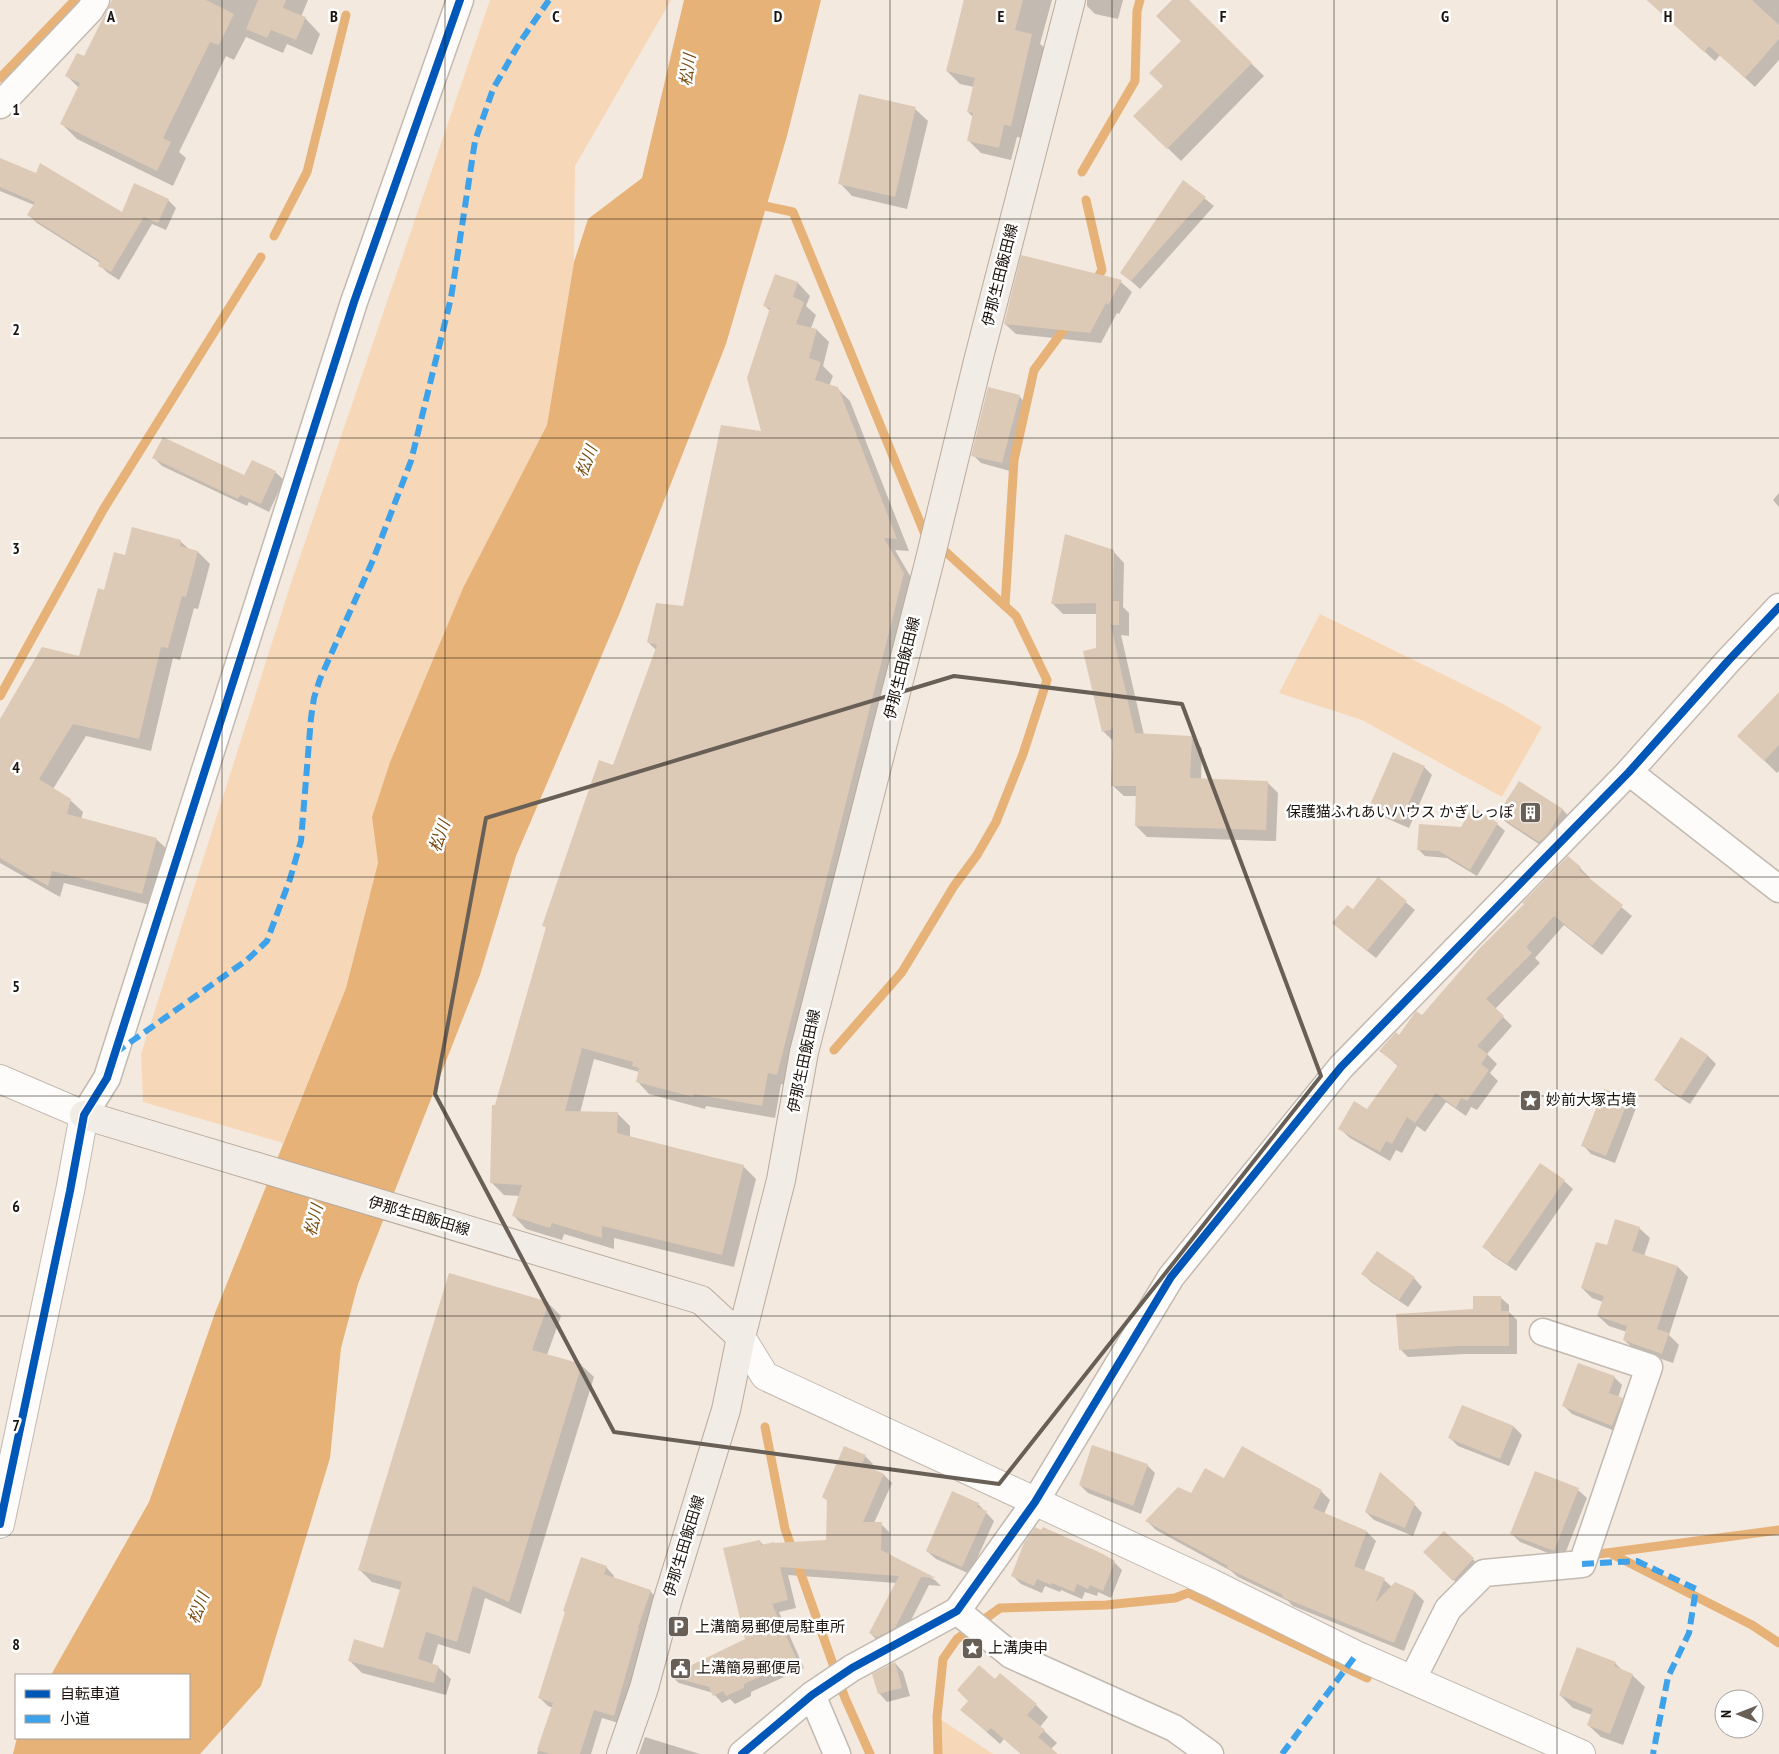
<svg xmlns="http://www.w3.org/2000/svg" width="1779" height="1754" font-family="'PT Sans Narrow','Noto Sans JP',sans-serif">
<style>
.green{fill:#f6d7b8}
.water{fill:#e7b278}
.shadow{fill:#0003}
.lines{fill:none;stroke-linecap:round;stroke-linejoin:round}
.stream{stroke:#e7b278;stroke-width:9}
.building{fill:#ddcab6}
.street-casing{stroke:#c2bab1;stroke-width:29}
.secondary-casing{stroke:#c2bab1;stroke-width:30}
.primary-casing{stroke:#b9ab9e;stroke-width:30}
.street{stroke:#fdfcfa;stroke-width:26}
.secondary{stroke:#fdfcfa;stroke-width:28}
.primary{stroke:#f1ece5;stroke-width:28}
.quiet{stroke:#3da2ea;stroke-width:6;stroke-dasharray:12 6;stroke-linecap:butt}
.cycleway-casing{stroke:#fff;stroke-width:11}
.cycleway{stroke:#0057b8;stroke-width:8}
.marked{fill:none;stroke:#685f57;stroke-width:4;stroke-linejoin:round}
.grid{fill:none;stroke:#1c150f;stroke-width:1;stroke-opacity:0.55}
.labels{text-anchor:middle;stroke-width:5;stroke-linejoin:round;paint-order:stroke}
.street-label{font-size:15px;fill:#1c150f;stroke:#fff}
.poi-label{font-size:15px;fill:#1c150f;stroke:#fff;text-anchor:start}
.water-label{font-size:16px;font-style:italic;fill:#77490c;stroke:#fff}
.grid-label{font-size:16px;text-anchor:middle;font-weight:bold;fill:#1c150f;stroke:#fff;stroke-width:5;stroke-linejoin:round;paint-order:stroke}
</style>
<rect width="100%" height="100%" fill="#f4e9de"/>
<g class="green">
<polygon points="490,0 671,0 575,166 574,262 547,425 463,588 390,762 372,817 378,863 346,988 283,1143 143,1102 141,1054 291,583"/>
<polygon points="1320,614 1505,705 1542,727 1502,797 1362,720 1279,693"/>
<polygon points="937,1717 993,1754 938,1754"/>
</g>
<polygon class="water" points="684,0 821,0 787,136 726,344 621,610 516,856 480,975 358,1284 341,1348 330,1458 261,1686 200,1754 13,1754 17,1738 189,1738 189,1675 51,1675 149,1502 215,1313 346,988 378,863 372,817 390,762 463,588 547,425 574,262 588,219 642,178"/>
<g class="shadow">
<polygon points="113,0 308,0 301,17 305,18 320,34 312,55 287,44 283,53 246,37 234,60 226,56 179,152 186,158 173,186 77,139 62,124 79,88 67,76 85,58"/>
<polygon points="964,0 1052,0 1040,44 1044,47 1023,138 1017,137 1011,160 981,153 968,140 973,117 968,112 974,87 960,84 947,71"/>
<polygon points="1087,0 1123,0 1118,19 1095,14 1087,6"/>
<polygon points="1174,0 1187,0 1264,76 1181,161 1135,116 1164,86 1182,41"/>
<polygon points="1647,0 1779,0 1779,60 1755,87 1720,55 1715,61"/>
<polygon points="915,109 928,121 907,209 852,196 840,183"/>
<polygon points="0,159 122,214 168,200 176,208 166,230 152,224 119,280 108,273 99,265 100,263 37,223 28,214 34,205 0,191"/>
<polygon points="1183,181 1214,206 1140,289 1122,273"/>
<polygon points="1022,256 1121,282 1132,292 1119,314 1117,313 1101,343 1016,334 1005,324"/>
<polygon points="776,276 798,283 810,296 806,306 816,315 811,328 817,330 829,342 823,366 833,376 829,386 837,388 850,401 909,551 895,550 916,586 790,1087 781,1084 775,1118 706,1106 705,1109 649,1094 637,1081 639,1072 594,1059 580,1113 618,1114 630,1126 630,1138 743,1166 756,1179 734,1267 614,1238 614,1249 564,1234 562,1240 526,1229 514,1216 520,1196 504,1195 491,1182 496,1106 547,929 544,925 614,767 656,650 648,642 684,608 762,433 770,311 765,306"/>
<polygon points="1019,396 1027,405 1010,471 981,463 973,455"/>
<polygon points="154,458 245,477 252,462 275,472 284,480 269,512 249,502 247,506 162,466"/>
<polygon points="1779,493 1779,507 1773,500"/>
<polygon points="180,541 189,549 198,552 210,564 198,609 194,608 180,660 173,658 151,751 86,736 53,789 70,800 83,812 81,819 156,839 169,851 154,906 64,883 60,897 0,863 0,721 80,658 105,592 126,556"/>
<polygon points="1113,551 1124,563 1123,607 1129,613 1129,636 1121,635 1144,735 1191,737 1202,748 1201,780 1267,782 1278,793 1276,841 1147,837 1136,826 1137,796 1124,796 1112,785 1114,742 1103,731 1097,649 1097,614 1063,614 1052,603"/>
<polygon points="1779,693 1779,771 1777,773 1739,736"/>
<polygon points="1424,767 1432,775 1409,828 1379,815 1371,807"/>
<polygon points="1519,783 1563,810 1571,819 1548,850 1507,823 1499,815"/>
<polygon points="1497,824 1505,831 1477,876 1447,858 1425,856 1418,849"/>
<polygon points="1580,868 1590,878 1588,879 1632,916 1602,955 1564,925 1535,958 1540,963 1495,1009 1512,1026 1487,1054 1497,1064 1490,1073 1498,1081 1477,1110 1471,1107 1466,1116 1446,1102 1425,1132 1417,1126 1402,1153 1396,1150 1390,1161 1350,1138 1340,1129 1368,1110 1399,1067 1381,1051 1422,1017"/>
<polygon points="1378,879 1415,910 1376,958 1342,931 1353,911"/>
<polygon points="1681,1039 1708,1056 1716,1064 1690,1104 1664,1088 1656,1080"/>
<polygon points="1628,1099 1636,1108 1615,1163 1591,1154 1583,1145"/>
<polygon points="1541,1165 1564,1181 1573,1189 1516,1271 1492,1255 1484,1246"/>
<polygon points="1639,1228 1650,1238 1644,1256 1678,1267 1688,1277 1669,1335 1679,1345 1673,1363 1635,1350 1624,1340 1627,1332 1609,1326 1598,1316 1603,1302 1592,1298 1582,1288 1607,1247"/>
<polygon points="1377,1253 1414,1278 1422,1287 1408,1307 1371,1282 1363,1274"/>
<polygon points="1500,1297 1509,1305 1509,1312 1517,1320 1517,1354 1466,1354 1408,1357 1400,1349"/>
<polygon points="548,1303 561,1316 547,1355 581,1365 594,1377 521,1614 485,1598 470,1654 438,1644 432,1665 438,1667 451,1679 446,1695 362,1673 349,1660 384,1650 401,1590 372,1582 359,1569"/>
<polygon points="1614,1377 1622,1385 1618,1398 1630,1407 1620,1433 1572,1414 1564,1406"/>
<polygon points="1514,1427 1522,1435 1509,1466 1458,1446 1450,1438"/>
<polygon points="865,1456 873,1464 871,1469 884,1475 892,1483 874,1523 881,1524 889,1532 889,1555 935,1580 941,1586 929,1585 903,1636 878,1641 870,1633 896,1583 788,1575 796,1608 779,1612 804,1668 751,1692 751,1696 735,1704 730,1699 722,1703 713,1693 679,1683 671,1676 746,1640 759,1541 764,1545 828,1541 829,1502 823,1497"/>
<polygon points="1147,1465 1155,1473 1141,1514 1088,1493 1080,1485"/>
<polygon points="1224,1480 1321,1491 1330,1500 1324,1514 1367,1532 1376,1541 1364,1571 1384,1580 1392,1587 1395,1584 1415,1592 1424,1601 1404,1651 1293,1606 1288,1601 1238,1577 1231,1571 1156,1530 1147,1521 1191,1495"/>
<polygon points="1578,1490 1587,1498 1563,1559 1520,1542 1512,1534"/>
<polygon points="978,1504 994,1521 970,1574 936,1559 927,1551"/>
<polygon points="1414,1504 1422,1513 1413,1536 1374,1520 1366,1512"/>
<polygon points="1042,1531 1114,1562 1122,1570 1111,1598 1098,1592 1097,1596 1085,1592 1082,1599 1061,1590 1060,1592 1045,1586 1042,1593 1021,1584 1012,1575"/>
<polygon points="1448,1536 1481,1567 1462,1588 1433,1560"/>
<polygon points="606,1567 614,1576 613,1579 650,1591 658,1600 622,1724 602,1718 591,1754 537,1754 553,1708 548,1706 540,1698"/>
<polygon points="895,1663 903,1672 910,1696 887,1702 879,1693"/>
<polygon points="1615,1663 1624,1672 1632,1675 1645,1687 1623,1745 1601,1737 1588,1725 1592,1715 1573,1708 1560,1695"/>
<polygon points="995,1681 1036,1705 1048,1717 1040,1727 1057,1743 1051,1749 1056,1754 1021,1754 1004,1739 1000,1744 962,1710"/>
<polygon points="645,1737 700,1754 639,1754"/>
</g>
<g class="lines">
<g class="stream">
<polyline points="0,78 75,0"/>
<polyline points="1082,172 1135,81 1137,11 1140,0"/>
<polyline points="1086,200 1102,270 1094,284"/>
<polyline points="756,204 793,212 924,532 1016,616 1047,680 1023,754 996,822 977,855 954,886 902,972 834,1050"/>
<polyline points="274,236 307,172 346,15"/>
<polyline points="1005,606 1014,460 1034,370 1071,320"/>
<polyline points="0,696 103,510 261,257"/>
<polyline points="765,1427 785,1529 845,1698 870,1754"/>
<polyline points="1610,1553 1752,1625 1779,1643"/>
<polyline points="1599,1554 1779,1530"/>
<polyline points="938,1754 937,1717 943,1659 957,1639 1000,1608 1106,1605 1175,1598 1188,1593 1367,1678"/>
</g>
</g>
<g class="building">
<polygon points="112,0 206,0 234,14 219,45 210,42 163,138 171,142 157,171 60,124 80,83 65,76 77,53 84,56"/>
<polygon points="258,0 286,0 283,8 306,17 296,40 271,30 267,38 246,29"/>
<polygon points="964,0 1023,0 1015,30 1032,34 1011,126 1004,125 999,148 967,141 973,113 967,112 975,78 946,71"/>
<polygon points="1172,0 1189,0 1252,63 1167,149 1133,116 1163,86 1149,73 1181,41 1156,16"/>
<polygon points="1647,0 1752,0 1779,25 1779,39 1745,78 1709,46 1704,52"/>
<polygon points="859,94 916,107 895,197 838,184"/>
<polygon points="0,158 36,173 40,163 122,212 134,183 169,199 158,223 144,217 111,272 98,266 100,261 27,215 35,202 0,187"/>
<polygon points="1183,180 1206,197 1131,281 1120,273"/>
<polygon points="1021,255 1122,280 1108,305 1106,303 1090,333 1004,324"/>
<polygon points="775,274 798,282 793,297 804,302 796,324 817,329 809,358 821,362 815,380 838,387 897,539 884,538 904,573 777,1075 768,1073 762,1106 694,1094 693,1097 636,1082 639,1068 632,1066 633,1062 582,1048 565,1111 618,1112 617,1133 744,1165 722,1255 602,1226 602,1238 552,1223 550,1228 512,1216 522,1185 490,1183 492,1105 495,1105 546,927 542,926 599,760 613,765 657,645 647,642 656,603 683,606 721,425 761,431 747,378 770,308 763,306"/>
<polygon points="988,387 1020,395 1002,463 971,456"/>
<polygon points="163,437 244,475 252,460 276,471 261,504 240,495 238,499 152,458"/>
<polygon points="132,527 181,540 180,546 198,551 186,597 182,596 168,648 161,647 139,739 73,724 39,779 71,799 67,814 157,838 142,894 52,871 48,886 0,858 0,719 42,647 79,656 98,588 104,590 114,552 125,555"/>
<polygon points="1065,534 1114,550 1113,601 1119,601 1119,625 1111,625 1135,733 1192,736 1190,778 1268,781 1266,830 1135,826 1136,786 1111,786 1113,729 1102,732 1083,651 1096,648 1096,603 1051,604"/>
<polygon points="1779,692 1779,745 1764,761 1737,736"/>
<polygon points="1393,752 1425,766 1401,821 1369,807"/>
<polygon points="1519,781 1563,809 1548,834 1539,842 1497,815"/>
<polygon points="1473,807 1498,823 1470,870 1439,851 1417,850 1419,824 1461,827"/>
<polygon points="1568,856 1581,867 1579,870 1623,905 1592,946 1554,916 1526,947 1532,953 1486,999 1504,1016 1477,1046 1488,1054 1481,1064 1489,1070 1467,1101 1461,1098 1456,1108 1436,1093 1415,1123 1407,1117 1392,1144 1386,1141 1380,1152 1338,1129 1354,1101 1367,1109 1398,1065 1379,1051 1386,1043 1396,1032 1399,1035 1416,1011 1422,1015 1480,948 1524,904 1522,903"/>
<polygon points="1378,877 1407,901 1367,951 1332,923 1347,905 1353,909"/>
<polygon points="1681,1037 1708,1055 1681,1097 1654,1080"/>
<polygon points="1604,1089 1629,1098 1606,1156 1581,1146"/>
<polygon points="1540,1163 1565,1180 1507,1264 1482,1247"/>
<polygon points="1615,1219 1640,1227 1632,1251 1678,1266 1657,1329 1669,1333 1662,1354 1623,1340 1627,1326 1597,1316 1604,1296 1581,1288 1596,1242 1607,1245"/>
<polygon points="1377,1251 1415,1277 1399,1300 1361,1274"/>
<polygon points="449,1273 549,1302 532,1350 582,1364 509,1602 473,1586 457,1642 426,1632 418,1659 439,1666 434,1683 348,1661 354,1639 383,1648 402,1582 358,1570"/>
<polygon points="1473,1296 1501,1296 1501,1311 1509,1311 1509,1346 1457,1346 1399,1350 1396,1314 1473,1309"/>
<polygon points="1578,1363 1615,1376 1609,1393 1623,1398 1612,1426 1562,1406"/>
<polygon points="1462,1405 1514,1426 1500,1459 1448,1438"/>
<polygon points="1092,1445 1148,1464 1133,1506 1079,1485"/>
<polygon points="844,1446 866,1455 862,1464 884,1474 863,1522 882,1522 881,1550 936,1578 921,1577 895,1628 877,1637 869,1633 899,1576 780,1567 788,1600 772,1604 797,1660 744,1684 744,1688 726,1696 723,1691 713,1696 709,1687 669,1676 745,1639 723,1548 760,1540 761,1545 774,1542 775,1543 826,1540 827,1500 822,1497"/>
<polygon points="1242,1446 1322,1490 1313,1508 1367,1531 1354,1566 1385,1578 1375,1603 1395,1582 1415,1591 1394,1643 1282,1597 1283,1595 1227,1568 1228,1566 1145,1521 1178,1487 1191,1493 1205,1468 1224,1478"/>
<polygon points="1535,1471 1579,1488 1554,1551 1510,1534"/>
<polygon points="1380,1472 1415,1503 1405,1528 1365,1512"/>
<polygon points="952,1491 979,1503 977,1507 987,1511 962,1567 926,1551"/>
<polygon points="1035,1527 1041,1530 1043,1527 1103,1554 1115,1561 1103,1591 1090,1585 1088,1589 1077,1584 1074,1592 1052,1583 1051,1585 1037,1579 1034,1586 1011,1576 1024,1543"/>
<polygon points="1444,1531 1474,1558 1453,1581 1423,1552"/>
<polygon points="581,1557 607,1566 604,1574 651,1590 638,1628 639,1628 614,1716 594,1710 580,1754 550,1754 537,1750 553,1703 538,1698 565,1612 563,1611"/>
<polygon points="1577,1647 1616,1662 1614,1666 1633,1674 1610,1734 1587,1725 1593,1709 1559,1695"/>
<polygon points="895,1662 902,1688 878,1694 872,1674"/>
<polygon points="979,1665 995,1679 1000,1673 1037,1704 1027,1715 1045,1730 1038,1737 1058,1754 1021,1754 991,1728 987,1732 960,1710 968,1701 957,1690"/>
</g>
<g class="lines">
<defs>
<g id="street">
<polyline points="0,105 90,10 96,0"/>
<polyline points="1629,772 1779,889"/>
<polyline points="84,1115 107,1078 354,302 460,0"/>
<polyline points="957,1611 1011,1655 1174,1728 1210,1754"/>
<polyline points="1412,1680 1448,1609 1484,1573 1582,1564 1649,1367 1543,1332"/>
<polyline points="812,1695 837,1754"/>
<polyline points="742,1754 812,1695 852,1668 957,1611 1035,1502 1171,1277 1341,1067 1629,772 1728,661 1779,607"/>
</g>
<g id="secondary">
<polyline points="0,1079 84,1115 70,1191 0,1524"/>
<polyline points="741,1337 765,1376 1211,1583 1356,1655 1581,1754"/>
</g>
<g id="primary">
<polyline points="84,1115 701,1300 741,1337"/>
<polyline points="621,1754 644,1688 667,1602 726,1410 741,1337 781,1180 804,1052 929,563 978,361 1071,0"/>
</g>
</defs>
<use href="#street" class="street-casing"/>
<use href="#secondary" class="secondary-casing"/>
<use href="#primary" class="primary-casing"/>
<use href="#street" class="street"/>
<use href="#secondary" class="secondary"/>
<use href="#primary" class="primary"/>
<g class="quiet">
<polyline points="115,1053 247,960 267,941 290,879 301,841 311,718 314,698 320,679 373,560 411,461 451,298 475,141 493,89 520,42 549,0"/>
<polyline points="1582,1564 1637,1561 1696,1589 1689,1633 1668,1677 1653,1754"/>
<polyline points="1282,1754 1356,1655"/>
</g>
<defs>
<g id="cycleway">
<polyline points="0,1524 70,1191 84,1115 107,1078 354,302 460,0"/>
<polyline points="742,1754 812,1695 852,1668 957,1611 1035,1502 1171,1277 1341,1067 1629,772 1728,661 1779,607"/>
</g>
</defs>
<use href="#cycleway" class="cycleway-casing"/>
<use href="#cycleway" class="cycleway"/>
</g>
<path class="marked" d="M954,676L1182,704L1321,1076L999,1484L614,1432L435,1094L486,818Z"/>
<path class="grid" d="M222,0V1754M445,0V1754M667,0V1754M890,0V1754M1112,0V1754M1334,0V1754M1557,0V1754M0,219H1779M0,438H1779M0,658H1779M0,877H1779M0,1096H1779M0,1316H1779M0,1535H1779"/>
<defs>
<symbol id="building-square" viewBox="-11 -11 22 22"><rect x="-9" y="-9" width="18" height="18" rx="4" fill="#685f57" stroke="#fff"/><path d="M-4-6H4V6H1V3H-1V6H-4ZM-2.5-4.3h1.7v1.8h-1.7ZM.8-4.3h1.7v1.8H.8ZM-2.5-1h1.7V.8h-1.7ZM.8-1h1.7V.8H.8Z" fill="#fff"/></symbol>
<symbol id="sight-square" viewBox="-11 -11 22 22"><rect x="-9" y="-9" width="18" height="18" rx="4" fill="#685f57" stroke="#fff"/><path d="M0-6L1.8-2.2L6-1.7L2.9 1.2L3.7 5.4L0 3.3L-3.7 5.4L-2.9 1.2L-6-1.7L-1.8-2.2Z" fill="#fff"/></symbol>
<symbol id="parking-square" viewBox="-11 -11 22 22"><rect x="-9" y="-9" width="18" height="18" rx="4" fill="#685f57" stroke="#fff"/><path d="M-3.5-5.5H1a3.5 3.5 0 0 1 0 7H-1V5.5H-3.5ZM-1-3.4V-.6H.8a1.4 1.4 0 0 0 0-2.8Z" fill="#fff"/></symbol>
<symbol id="civic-square" viewBox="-11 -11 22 22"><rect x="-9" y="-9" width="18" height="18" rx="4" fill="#685f57" stroke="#fff"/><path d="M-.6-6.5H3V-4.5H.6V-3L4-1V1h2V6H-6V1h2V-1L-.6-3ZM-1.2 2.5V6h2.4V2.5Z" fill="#fff"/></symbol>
</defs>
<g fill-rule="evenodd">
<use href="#building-square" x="1518" y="800" width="25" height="25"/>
<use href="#sight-square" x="1518" y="1088" width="25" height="25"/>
<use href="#parking-square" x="666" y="1614" width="25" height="25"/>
<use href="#sight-square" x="960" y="1636" width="25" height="25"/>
<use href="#civic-square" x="668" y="1656" width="25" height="25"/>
</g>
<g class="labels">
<g class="street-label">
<text transform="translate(1000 275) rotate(-76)" y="5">伊那生田飯田線</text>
<text transform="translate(902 668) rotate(-76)" y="5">伊那生田飯田線</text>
<text transform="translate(804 1061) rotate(-78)" y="5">伊那生田飯田線</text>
<text transform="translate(419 1216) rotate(16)" y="5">伊那生田飯田線</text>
<text transform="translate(684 1546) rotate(-73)" y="5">伊那生田飯田線</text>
</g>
<g class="poi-label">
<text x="1514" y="817" text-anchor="end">保護猫ふれあいハウス かぎしっぽ</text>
<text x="1546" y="1105">妙前大塚古墳</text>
<text x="695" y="1632">上溝簡易郵便局駐車所</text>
<text x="988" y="1653">上溝庚申</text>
<text x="696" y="1673">上溝簡易郵便局</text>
</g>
<g class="water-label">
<text transform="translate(687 70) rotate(-82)" y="6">松川</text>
<text transform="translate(586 461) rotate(-69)" y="6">松川</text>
<text transform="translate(439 836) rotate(-71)" y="6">松川</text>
<text transform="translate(313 1220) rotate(-76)" y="6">松川</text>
<text transform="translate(198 1608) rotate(-69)" y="6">松川</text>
</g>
</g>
<g class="grid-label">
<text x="111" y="22">A</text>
<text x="334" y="22">B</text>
<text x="556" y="22">C</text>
<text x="778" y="22">D</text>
<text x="1001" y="22">E</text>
<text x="1223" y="22">F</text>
<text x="1445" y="22">G</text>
<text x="1668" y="22">H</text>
<text x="16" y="115">1</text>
<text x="16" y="335">2</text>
<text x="16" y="554">3</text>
<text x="16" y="773">4</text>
<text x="16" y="992">5</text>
<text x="16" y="1212">6</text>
<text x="16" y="1431">7</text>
<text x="16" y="1650">8</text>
</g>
<rect x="15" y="1674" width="175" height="65" fill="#ffffff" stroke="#a4a19f"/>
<rect x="25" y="1690" width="25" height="8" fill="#0057b8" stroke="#a4a19f"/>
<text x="60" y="1699" font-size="15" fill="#1c150f">自転車道</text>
<rect x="25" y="1715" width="25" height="8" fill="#3da2ea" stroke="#a4a19f"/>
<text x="60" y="1724" font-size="15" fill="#1c150f">小道</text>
<g transform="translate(1739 1714) rotate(270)"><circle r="24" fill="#ffffff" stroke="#a4a19f"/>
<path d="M0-4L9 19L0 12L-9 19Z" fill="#685f57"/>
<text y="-8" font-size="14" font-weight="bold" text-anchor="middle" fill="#1c150f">N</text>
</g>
</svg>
